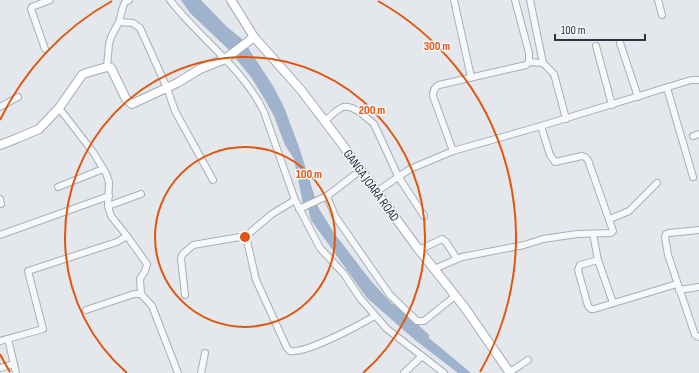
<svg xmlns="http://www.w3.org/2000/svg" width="699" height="373" font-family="'Sofia Sans Condensed',sans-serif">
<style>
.water{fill:#9fb4cc}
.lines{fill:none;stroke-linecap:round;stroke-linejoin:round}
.canal{stroke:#9fb4cc;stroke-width:6}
.minor-casing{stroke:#a9aeb7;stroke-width:8}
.major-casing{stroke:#a3abb8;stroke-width:10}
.minor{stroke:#f7f8fa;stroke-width:6}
.major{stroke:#fff;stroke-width:8}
.ring{fill:none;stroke:#df570f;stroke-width:2}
.labels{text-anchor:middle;stroke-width:3;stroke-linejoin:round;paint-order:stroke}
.street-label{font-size:13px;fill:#2b3445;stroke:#f4f6f9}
.centre{fill:#df570f;stroke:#f4f6f9;stroke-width:2}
.ring-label{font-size:12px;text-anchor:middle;font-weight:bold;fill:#df570f;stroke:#f4f6f9;stroke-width:3;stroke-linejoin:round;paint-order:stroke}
</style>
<rect width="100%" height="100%" fill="#e4e7ec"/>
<polygon class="water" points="181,0 201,0 226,26 243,40 273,86 284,107 299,147 318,207 334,233 371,281 405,318 471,373 458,373 415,340 367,298 311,220 308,209 303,204 294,159 285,145 274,116 265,100 251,77 227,48 190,13"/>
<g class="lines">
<polyline class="canal" points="394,307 426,336"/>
<defs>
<g id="minor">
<path d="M170,0C199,38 243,68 264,112L295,200L320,248L344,274L360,298L387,329L444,373"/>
<polyline points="454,0 471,77"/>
<polyline points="530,0 543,63"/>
<polyline points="658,0 662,15"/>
<polyline points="119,22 133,23 140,28 167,88 175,111 213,180"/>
<polyline points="620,43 638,97"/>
<polyline points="596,46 612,105"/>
<polyline points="45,49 31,9 32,7 50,0"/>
<polyline points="529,62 543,63 554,74 566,119"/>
<polyline points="107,67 109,44 111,37 119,22 123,7 125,2 129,0"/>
<polyline points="667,88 693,177"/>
<polyline points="0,107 18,97"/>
<polyline points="59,108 93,152 106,173 109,182 108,206 111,216 127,236 147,264 145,271 140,279 141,294"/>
<path d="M325,121C339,109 343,100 361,113C365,117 370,120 374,124L398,176L424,216"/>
<polyline points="693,136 699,134"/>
<path d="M453,151L433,96C433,91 434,87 439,85L526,65L529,62V53L515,0"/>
<polyline points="58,187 103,169"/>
<polyline points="376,192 410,169 453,151 541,126 691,80 699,80"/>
<polyline points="327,196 335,216 390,295 417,321 424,321 455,296"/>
<polyline points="0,199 1,204"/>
<path d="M295,200L272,214L246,236L256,280L287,348L290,351C306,354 359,325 375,316"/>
<polyline points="108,206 141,194"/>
<polyline points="299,209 327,196 361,170"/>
<polyline points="610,219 629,211 657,183"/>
<polyline points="699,230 669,233 666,234 665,237 668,255 695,335 699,337"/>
<polyline points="593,234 598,260 613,303"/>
<polyline points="0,235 109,196"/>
<polyline points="419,250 442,239 446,242 457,259"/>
<polyline points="598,260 580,265 578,270 588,306 591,309 594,309 677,284"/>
<polyline points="434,269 462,257 524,245 543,239 577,234 611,233 613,231 588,160 585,157 582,156 555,162 550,155 541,126"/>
<polyline points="679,290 699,287"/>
<polyline points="185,295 181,259 182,255 193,245 246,236"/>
<polyline points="86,310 134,294 141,294 152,306 178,373"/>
<polyline points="8,339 16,373"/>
<polyline points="0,341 43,329 28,271 117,242 127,236"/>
<polyline points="0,368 14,364"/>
<polyline points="510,372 528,360"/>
<polyline points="201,373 205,353"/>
<polyline points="404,373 422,356"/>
</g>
<g id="major">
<polyline points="231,0 254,37 301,90 339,140 416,246 465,308 510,373"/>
<polyline points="0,145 18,138 39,129 59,108 82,75 86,73 107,67 111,68 126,99 132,104 177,83 200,69 225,59 254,37"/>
</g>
</defs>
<use href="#minor" class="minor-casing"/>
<use href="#major" class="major-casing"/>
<use href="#minor" class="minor"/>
<use href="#major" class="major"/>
</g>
<g class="ring">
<circle cx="245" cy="237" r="90"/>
<path d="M127 373A180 180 0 1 1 363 373"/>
<path d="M10 372A271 271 0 0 1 0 354M0 120A271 271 0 0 1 112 1M378 1A271 271 0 0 1 480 372"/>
</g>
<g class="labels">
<g class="street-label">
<text transform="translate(372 185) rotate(54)" y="5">GANGA JOARA ROAD</text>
</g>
</g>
<circle cx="245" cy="237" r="6" class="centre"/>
<g class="ring-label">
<text x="437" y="50">300 m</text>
<text x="372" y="114">200 m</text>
<text x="309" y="178">100 m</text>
</g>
<path d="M555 34v6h90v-6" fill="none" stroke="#2b3445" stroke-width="2"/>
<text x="561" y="34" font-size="12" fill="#2b3445" stroke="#f4f6f9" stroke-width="3" paint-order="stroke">100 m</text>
</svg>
